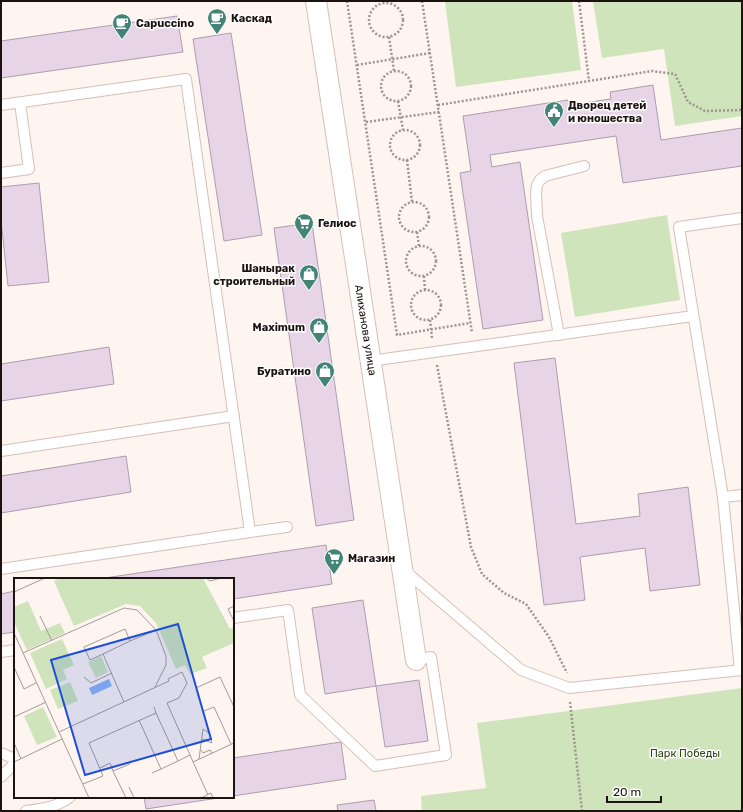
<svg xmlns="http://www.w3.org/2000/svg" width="743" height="812" font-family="Rubik,sans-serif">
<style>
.green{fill:#cfe4ba}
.building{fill:#e7d5e7;stroke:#ae9dae}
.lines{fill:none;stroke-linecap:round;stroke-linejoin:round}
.lane-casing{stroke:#d7bfb5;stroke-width:12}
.street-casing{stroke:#d7bfb5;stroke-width:22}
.path{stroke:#9e9490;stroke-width:2.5;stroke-dasharray:2 2;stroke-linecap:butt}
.lane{stroke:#fff;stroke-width:10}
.street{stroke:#fff;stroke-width:20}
.labels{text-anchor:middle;stroke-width:3;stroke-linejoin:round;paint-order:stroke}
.poi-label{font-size:11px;font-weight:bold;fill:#1c1310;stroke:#fff;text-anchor:start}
.street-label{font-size:11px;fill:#1c1310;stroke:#fff}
.park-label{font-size:11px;fill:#304514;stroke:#fff}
.inset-road{fill:none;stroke:#a49a96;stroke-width:1}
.view{fill:#1d4ed8;fill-opacity:0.15;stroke:#1d4ed8;stroke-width:2}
.inset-edge{fill:none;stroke:#1c1310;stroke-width:2}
</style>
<rect width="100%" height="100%" fill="#fef4f0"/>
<g class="green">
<polygon points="445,1 572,1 581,70 456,87"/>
<polygon points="593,1 742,1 742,116 675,126 664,49 602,58"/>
<polygon points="667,215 680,300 575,317 561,233"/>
<polygon points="742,688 742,811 422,811 421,796 486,788 477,723"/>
</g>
<g class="building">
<polygon points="177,16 183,52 1,78 1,41"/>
<polygon points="231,33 262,235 224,241 193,39"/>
<polygon points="653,85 661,140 742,128 742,166 623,183 616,136 490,155 492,167 520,162 543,320 483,329 460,173 471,171 463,116 568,100 569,105 611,99 610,92"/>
<polygon points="39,183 49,282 8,286 1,220 1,187"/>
<polygon points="312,223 354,520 316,526 274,228"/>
<polygon points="109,347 114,384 1,401 1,364"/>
<polygon points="555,358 576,524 640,516 638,494 688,487 700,585 650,591 645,548 580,557 585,600 544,605 514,363"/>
<polygon points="126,456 131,492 1,513 1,476"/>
<polygon points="326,545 332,584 233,599 233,579 98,579"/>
<polygon points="15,591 15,632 1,634 1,594"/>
<polygon points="363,600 376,686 325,694 312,608"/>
<polygon points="419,680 428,741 385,747 376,686"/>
<polygon points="341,742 346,779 233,796 233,758"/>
<polygon points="144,797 225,797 146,809"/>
<polygon points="374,800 376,811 338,811 337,805"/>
</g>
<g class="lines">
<defs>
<g id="lane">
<polyline points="1,105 186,79 250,532 287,527"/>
<polyline points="1,173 29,169 20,103"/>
<polyline points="742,218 679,227 723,497 742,495"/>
<polyline points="559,335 537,216 536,193 537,185 540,180 545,176 584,166"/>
<polyline points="370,361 693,316"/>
<polyline points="1,451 234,416"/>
<polyline points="723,497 740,670"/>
<polyline points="1,569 250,532"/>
<polyline points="404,570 521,670 569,688 742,670"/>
<polyline points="233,618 288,610 300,695 375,766 446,755 431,657 416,660"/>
<polyline points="1,652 15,650"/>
<polyline points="1,753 15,759"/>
<polyline points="1,777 15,763"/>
<path d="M26,811C41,809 58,807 70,797"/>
</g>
<polyline id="street" points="316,1 416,660"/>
</defs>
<use href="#lane" class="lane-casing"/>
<use href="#street" class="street-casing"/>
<g class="path">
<polyline points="347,1 397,335 470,323"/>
<polyline points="422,1 472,333"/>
<polyline points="579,1 589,81"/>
<circle cx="386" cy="20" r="17"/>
<polyline points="389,37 394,71"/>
<polyline points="357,65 430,53"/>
<circle cx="396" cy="86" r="15"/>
<polyline points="398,101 403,130"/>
<polyline points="438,105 652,71 675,74 688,102 705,111 742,110"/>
<polyline points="366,122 439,112"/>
<circle cx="405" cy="145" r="15"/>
<polyline points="407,160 412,202"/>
<circle cx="414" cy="217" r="15"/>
<polyline points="417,232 419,246"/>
<circle cx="421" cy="261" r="15"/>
<polyline points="424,276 425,290"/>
<circle cx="426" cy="305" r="15"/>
<polyline points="430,320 432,338"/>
<polyline points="437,365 471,547 482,574 504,593 526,604 549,637 567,673"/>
<polyline points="570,702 582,811"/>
</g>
<use href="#lane" class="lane"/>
<use href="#street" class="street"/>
</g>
<defs>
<symbol id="cafe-pin" viewBox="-11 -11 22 30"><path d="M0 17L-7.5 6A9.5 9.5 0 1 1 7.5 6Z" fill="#428475" stroke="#fff"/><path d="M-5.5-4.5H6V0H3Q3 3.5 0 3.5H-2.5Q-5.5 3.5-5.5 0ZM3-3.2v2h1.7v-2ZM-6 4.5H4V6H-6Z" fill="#fff"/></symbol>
<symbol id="civic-pin" viewBox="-11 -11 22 30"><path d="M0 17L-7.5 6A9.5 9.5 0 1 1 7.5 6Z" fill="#428475" stroke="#fff"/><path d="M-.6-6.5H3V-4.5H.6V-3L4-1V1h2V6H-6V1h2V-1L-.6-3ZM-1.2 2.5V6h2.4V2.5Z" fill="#fff"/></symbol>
<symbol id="supermarket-pin" viewBox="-11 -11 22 30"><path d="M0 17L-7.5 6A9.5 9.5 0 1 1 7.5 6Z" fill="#428475" stroke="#fff"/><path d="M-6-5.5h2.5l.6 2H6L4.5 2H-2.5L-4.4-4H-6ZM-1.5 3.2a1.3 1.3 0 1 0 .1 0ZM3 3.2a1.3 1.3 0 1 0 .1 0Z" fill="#fff"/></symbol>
<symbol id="shop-pin" viewBox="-11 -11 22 30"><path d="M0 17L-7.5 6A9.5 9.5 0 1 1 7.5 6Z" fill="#428475" stroke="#fff"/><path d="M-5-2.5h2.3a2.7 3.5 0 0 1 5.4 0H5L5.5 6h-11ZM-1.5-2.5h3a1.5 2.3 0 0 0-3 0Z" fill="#fff"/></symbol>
</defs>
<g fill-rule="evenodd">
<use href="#cafe-pin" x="206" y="7" width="22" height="30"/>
<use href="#cafe-pin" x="111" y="12" width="22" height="30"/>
<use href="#civic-pin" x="543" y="100" width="22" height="30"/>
<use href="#supermarket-pin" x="293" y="212" width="22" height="30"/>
<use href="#shop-pin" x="298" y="263" width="22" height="30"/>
<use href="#shop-pin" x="308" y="316" width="22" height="30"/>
<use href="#shop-pin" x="314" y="360" width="22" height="30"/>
<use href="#supermarket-pin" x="323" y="547" width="22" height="30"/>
</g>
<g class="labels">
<g class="poi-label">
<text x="231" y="22">Каскад</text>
<text x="136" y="27">Capuccino</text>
<text x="568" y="109">Дворец детей<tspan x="568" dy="13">и юношества</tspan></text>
<text x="318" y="227">Гелиос</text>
<text x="295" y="272" text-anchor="end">Шанырак<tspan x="295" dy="13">строительный</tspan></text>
<text x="305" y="331" text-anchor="end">Maximum</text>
<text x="311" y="375" text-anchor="end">Буратино</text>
<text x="348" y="562">Магазин</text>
</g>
<g class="street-label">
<text transform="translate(366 330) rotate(81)" y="4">Алиханова улица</text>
</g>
<g class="park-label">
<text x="685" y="757">Парк Победы</text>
</g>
</g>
<g transform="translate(14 578)">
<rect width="220" height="220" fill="#fef4f0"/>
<path d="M46,0H189L216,51L220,49V65L188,79L193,90L176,96L171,87L162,91L142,45L126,28L112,26L60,48L40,3ZM14,23L27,53L46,45L51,55L13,72L0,44V29ZM48,61L60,87L49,92L53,101L32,111L16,75ZM87,78L94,94L82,100L74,84ZM56,104L64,123L44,131L36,112ZM29,129L43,159L23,167L10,138Z" fill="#cfe4ba"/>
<path d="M95,101L98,108L78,117L75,110Z" fill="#8db4f3"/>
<path class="inset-road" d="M192,0L196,3L207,0M0,14L31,0M220,28L214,31L220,43M26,38L38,63M0,55L75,220M116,63L142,52M9,75L110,30L123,32L142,52L152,78V87L141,109M89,76L76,82L70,69L111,51L116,63L89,76L110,124M0,89L10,111L22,105M70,99L77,105L98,95M182,110L206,99L220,129M190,133L200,129L217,166M142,135L164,183L147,191M0,139L32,124M125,142L147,191L138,195M45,154L155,103L154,101L168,94L173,105L165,120L153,125L176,177M0,165L7,181M187,172L189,175L196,172L198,175M185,181L189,151L195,155L198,165L188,161M164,183L176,177L194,217M0,184L48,161M179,184L220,165M86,190L96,185L99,193L116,186M99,193L112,220M69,206L89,198L75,165L142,135L140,129M115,209L120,220M187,220L197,215L199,220"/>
<path class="view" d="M164,46L197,161L71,197L37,82Z"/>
<rect width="220" height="220" class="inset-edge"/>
</g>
<rect width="743" height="812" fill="none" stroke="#1c1310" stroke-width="4"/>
<path d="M607 796v6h54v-6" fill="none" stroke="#1c1310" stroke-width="2"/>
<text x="613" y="796" font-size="12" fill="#1c1310" stroke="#ffffff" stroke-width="3" paint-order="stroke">20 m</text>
</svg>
